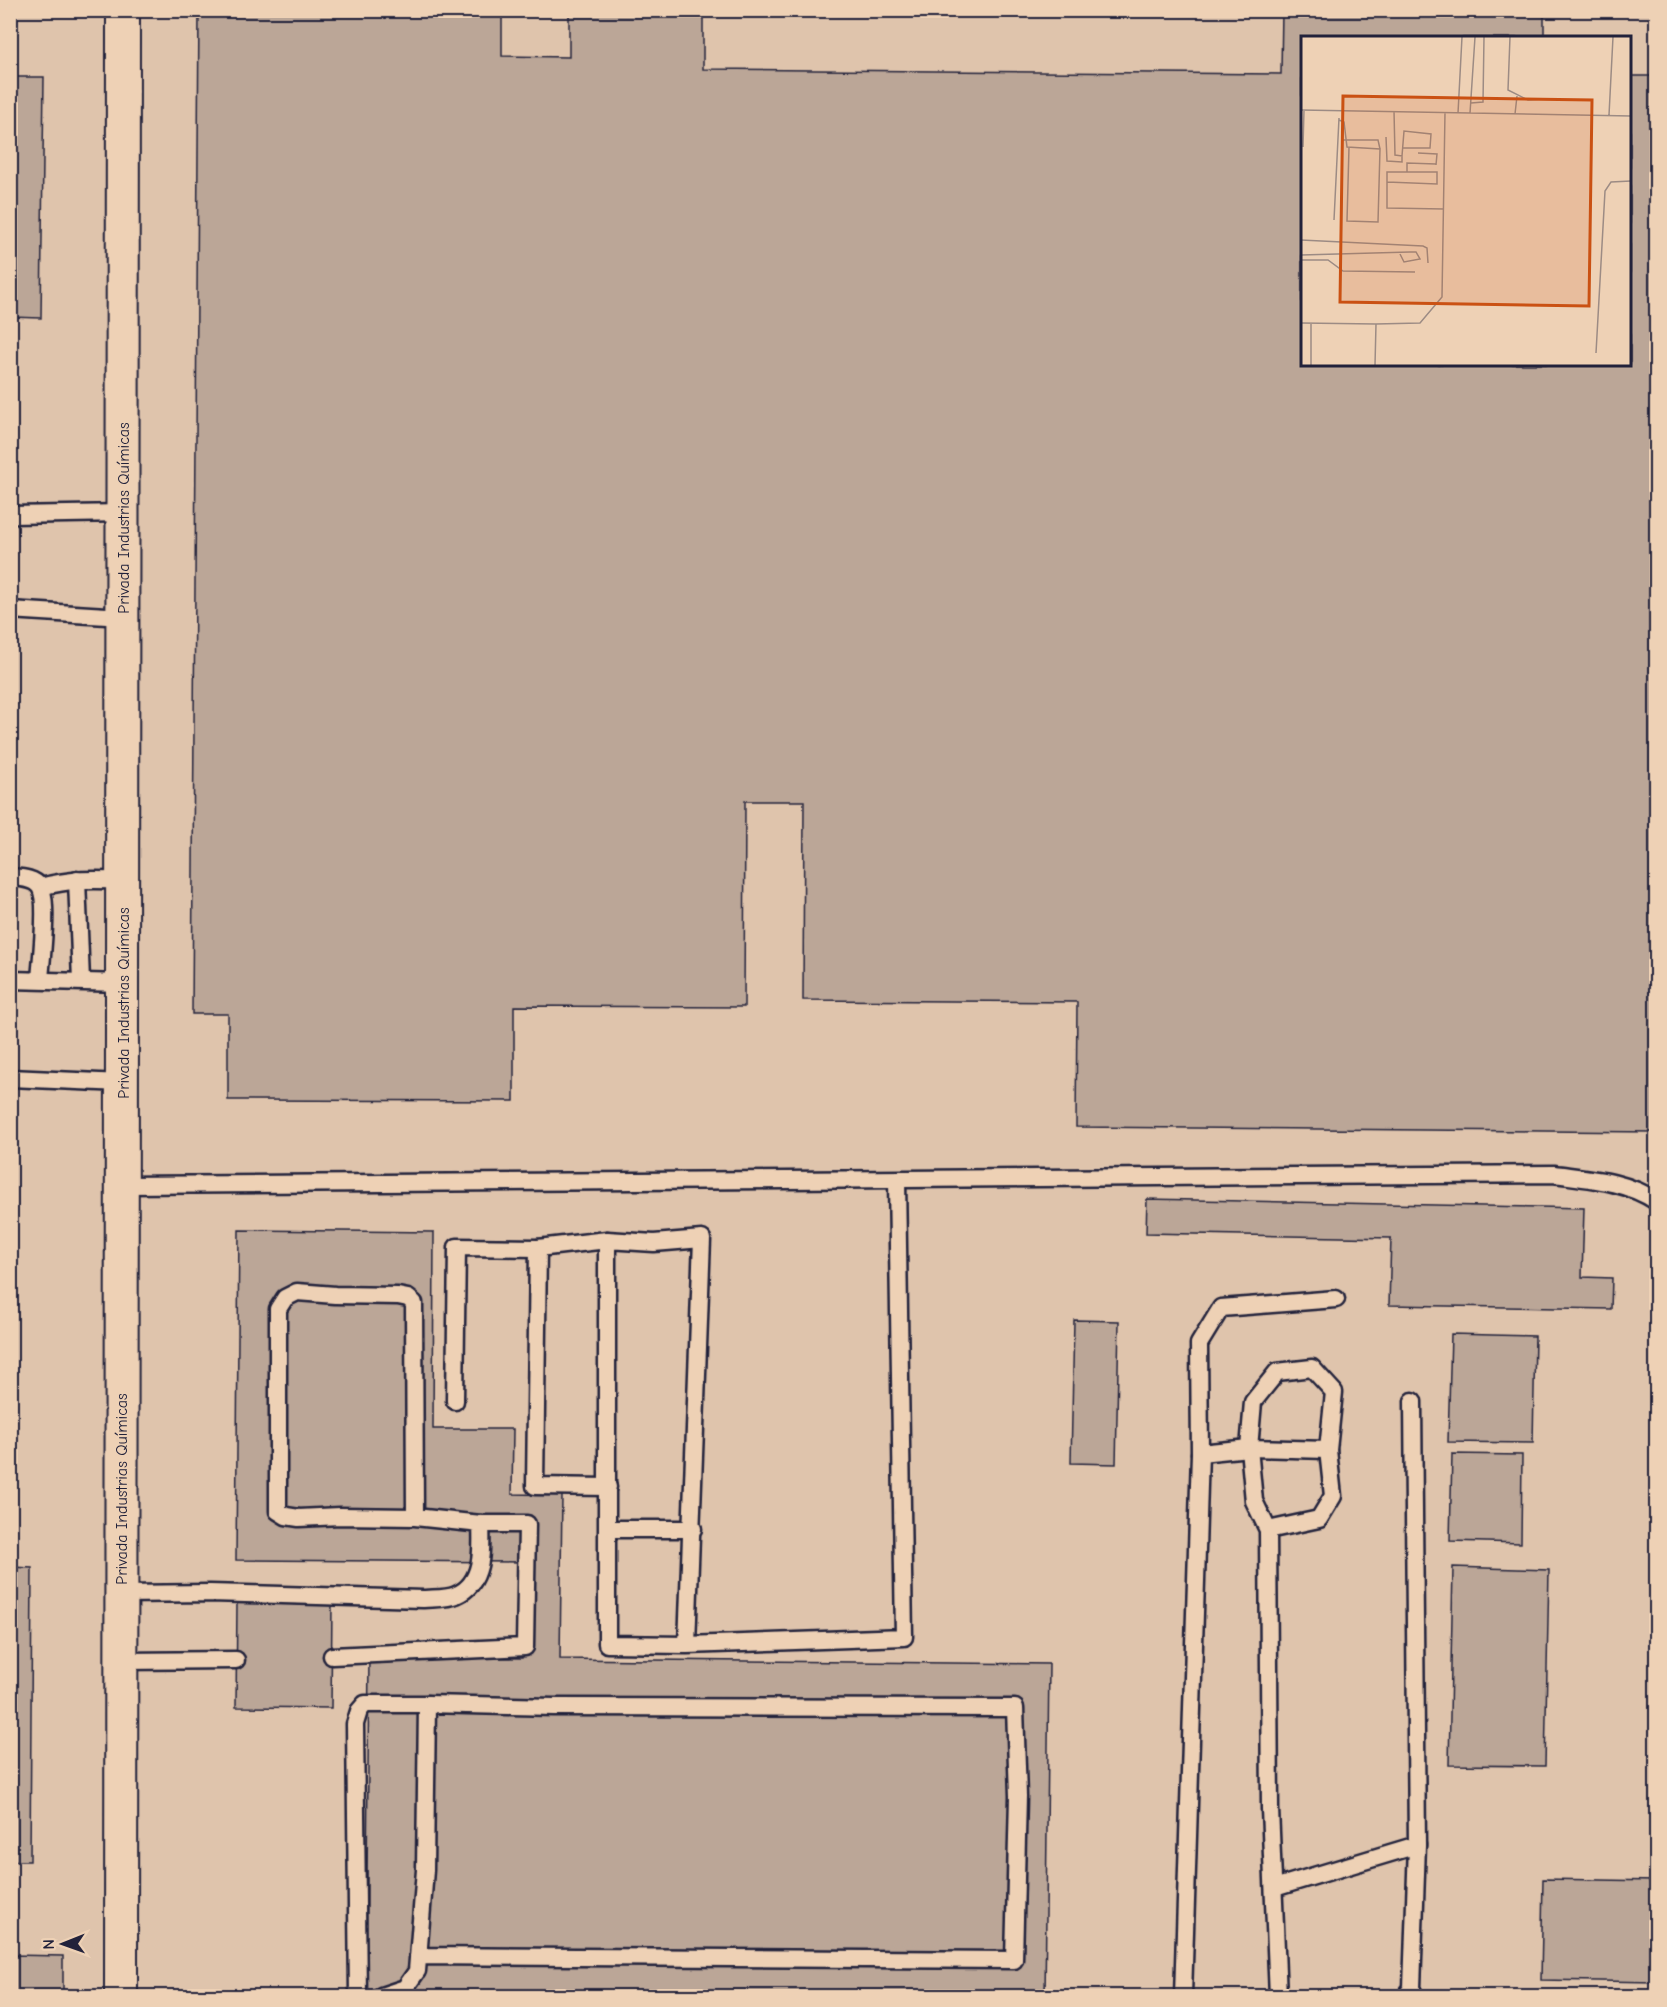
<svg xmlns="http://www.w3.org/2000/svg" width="1667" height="2007" font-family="'Comic Neue',sans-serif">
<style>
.built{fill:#dfc4ac;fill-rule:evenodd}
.building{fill:#bba697;stroke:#22223b;stroke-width:1.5}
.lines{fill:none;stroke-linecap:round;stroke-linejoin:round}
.service-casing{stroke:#22223b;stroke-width:21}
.minor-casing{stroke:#22223b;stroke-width:36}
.service{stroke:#eed1b5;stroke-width:16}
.minor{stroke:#eed1b5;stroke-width:32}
.labels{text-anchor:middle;stroke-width:5;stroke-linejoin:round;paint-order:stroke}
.street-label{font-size:16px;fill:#22223b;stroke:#eed1b5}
.inset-road{fill:none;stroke:#9c8b84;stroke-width:1.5}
.view{fill:#ca5113;fill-opacity:0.15;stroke:#ca5113;stroke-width:3}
.inset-edge{fill:none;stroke:#22223b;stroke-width:3}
</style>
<rect width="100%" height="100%" fill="#eed1b5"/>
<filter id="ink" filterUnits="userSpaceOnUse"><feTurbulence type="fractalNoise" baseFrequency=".0167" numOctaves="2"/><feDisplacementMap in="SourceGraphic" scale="12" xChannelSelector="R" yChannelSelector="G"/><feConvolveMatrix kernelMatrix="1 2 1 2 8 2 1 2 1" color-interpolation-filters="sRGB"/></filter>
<g filter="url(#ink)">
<path class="built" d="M11,11H1656V1996H11ZM1302,38H1630V364H1302Z"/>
<g class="building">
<polygon points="199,10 502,10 502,56 569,57 569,10 703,10 703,69 1281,74 1282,10 1544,10 1544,38 1302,38 1302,364 1630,364 1630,76 1656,76 1656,1132 1076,1127 1077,1002 803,1000 804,801 745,801 744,1007 514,1006 514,1101 228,1100 228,1014 192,1014"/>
<polygon points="10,77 44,77 41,318 10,317"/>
<polygon points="1147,1199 1584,1208 1582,1277 1612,1278 1611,1309 1389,1305 1391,1238 1146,1233"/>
<polygon points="239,1230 434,1232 433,1429 513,1429 512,1494 562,1495 560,1659 1049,1664 1045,1996 661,1996 366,1993 369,1656 522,1658 523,1562 236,1560"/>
<polygon points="1074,1320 1119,1321 1116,1464 1071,1463"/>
<polygon points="1451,1334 1535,1336 1533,1443 1448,1442"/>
<polygon points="1452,1454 1522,1455 1521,1543 1450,1541"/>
<polygon points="10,1567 32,1568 30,1861 10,1861"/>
<polygon points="1453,1567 1549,1570 1545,1766 1449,1765"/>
<polygon points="237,1603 332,1603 331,1708 236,1707"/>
<polygon points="1543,1879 1656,1881 1656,1982 1541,1980"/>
<polygon points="10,1955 63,1956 63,1996 10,1996"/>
</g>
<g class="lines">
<defs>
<g id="service">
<polyline points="10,515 124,513"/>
<polyline points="10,610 123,617"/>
<path d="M10,877C21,878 34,878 40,887C49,900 41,962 40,980"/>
<polyline points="77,880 81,981"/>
<path d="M41,887C69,879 94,879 124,881"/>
<polyline points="10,980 122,983"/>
<polyline points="10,1078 122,1083"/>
<path d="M122,1185L1554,1174C1590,1179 1626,1181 1656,1201"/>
<polyline points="538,1248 535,1486 608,1487"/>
<polyline points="455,1401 457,1247 538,1248 607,1240"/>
<polyline points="1200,1453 1249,1448 1328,1450"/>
<polyline points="608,1529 693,1529"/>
<polyline points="1268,1530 1319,1519 1333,1496 1328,1450 1334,1392 1312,1368 1277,1372 1253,1402 1249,1448 1254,1501 1268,1530 1270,1809 1278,1996"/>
<path d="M121,1594L210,1593L423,1599C433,1598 447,1599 456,1595C484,1584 482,1548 481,1524L415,1517L340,1516L299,1518L286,1516L278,1511V1309L285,1298L297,1292L335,1295L398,1296L408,1298L414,1303L415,1517"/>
<polyline points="687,1645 702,1239 654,1243 607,1240 607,1644 687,1645 904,1637 897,1180"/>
<polyline points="332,1656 525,1647 527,1524 481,1524"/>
<polyline points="121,1661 236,1660"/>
<polyline points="1274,1888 1417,1845"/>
<polyline points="358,1996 355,1724 359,1711 365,1704 427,1704"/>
<polyline points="381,1996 405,1988 417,1971 425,1870 427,1704 554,1707 1015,1708 1018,1796 1014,1960 418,1956"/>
<polyline points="1183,1996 1200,1453 1199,1344 1221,1308 1336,1299"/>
<polyline points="1406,1996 1412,1988 1417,1845 1413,1401"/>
</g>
<polyline id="minor" points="121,1996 123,10"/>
</defs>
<use href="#service" class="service-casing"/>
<use href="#minor" class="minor-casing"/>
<use href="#service" class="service"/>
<use href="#minor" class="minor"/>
</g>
</g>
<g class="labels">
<g class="street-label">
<text transform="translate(123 518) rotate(-90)" y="6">Privada Industrias Químicas</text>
<text transform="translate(123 1003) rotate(-90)" y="6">Privada Industrias Químicas</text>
<text transform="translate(121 1489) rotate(-90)" y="6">Privada Industrias Químicas</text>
</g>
</g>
<g transform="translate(1301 36)">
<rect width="330" height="330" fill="#eed1b5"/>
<path class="inset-road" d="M209,1L207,54L227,64L242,63M170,67L182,66L183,1M0,74L330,80M93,75L94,119L101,120L103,95L130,98L129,112H102M157,77L161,1M169,77L174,1M214,78L216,60M308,79L312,1M38,84L43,86L46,111L79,113L77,186L46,185L48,111M85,101L86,125L101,126V120M41,104H77L79,113M2,111L3,74M117,117L136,118L135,129M106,136V127L135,128M86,146L136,148V136H86V172L143,173M33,184L38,82M0,204L122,210L126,212L127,227M0,219L109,216H115L119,223L103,226L99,218M0,224H27L42,235L114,236M0,287L75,288M295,317L304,155L310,146L330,145M10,329V287M74,329L75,288L119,287L141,261L144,76"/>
<path class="view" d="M42,60L291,64L288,270L39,266Z"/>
<rect width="330" height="330" class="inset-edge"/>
</g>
<rect width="1667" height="2007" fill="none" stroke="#eed1b5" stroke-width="36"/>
<rect x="18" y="18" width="1631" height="1971" fill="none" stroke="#22223b" stroke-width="2" filter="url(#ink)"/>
<g transform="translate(63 1944) rotate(269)" stroke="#eed1b5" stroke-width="4.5" paint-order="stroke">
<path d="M0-4.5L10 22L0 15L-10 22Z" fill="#22223b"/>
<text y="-9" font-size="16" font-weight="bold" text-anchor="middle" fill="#22223b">N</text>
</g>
</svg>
